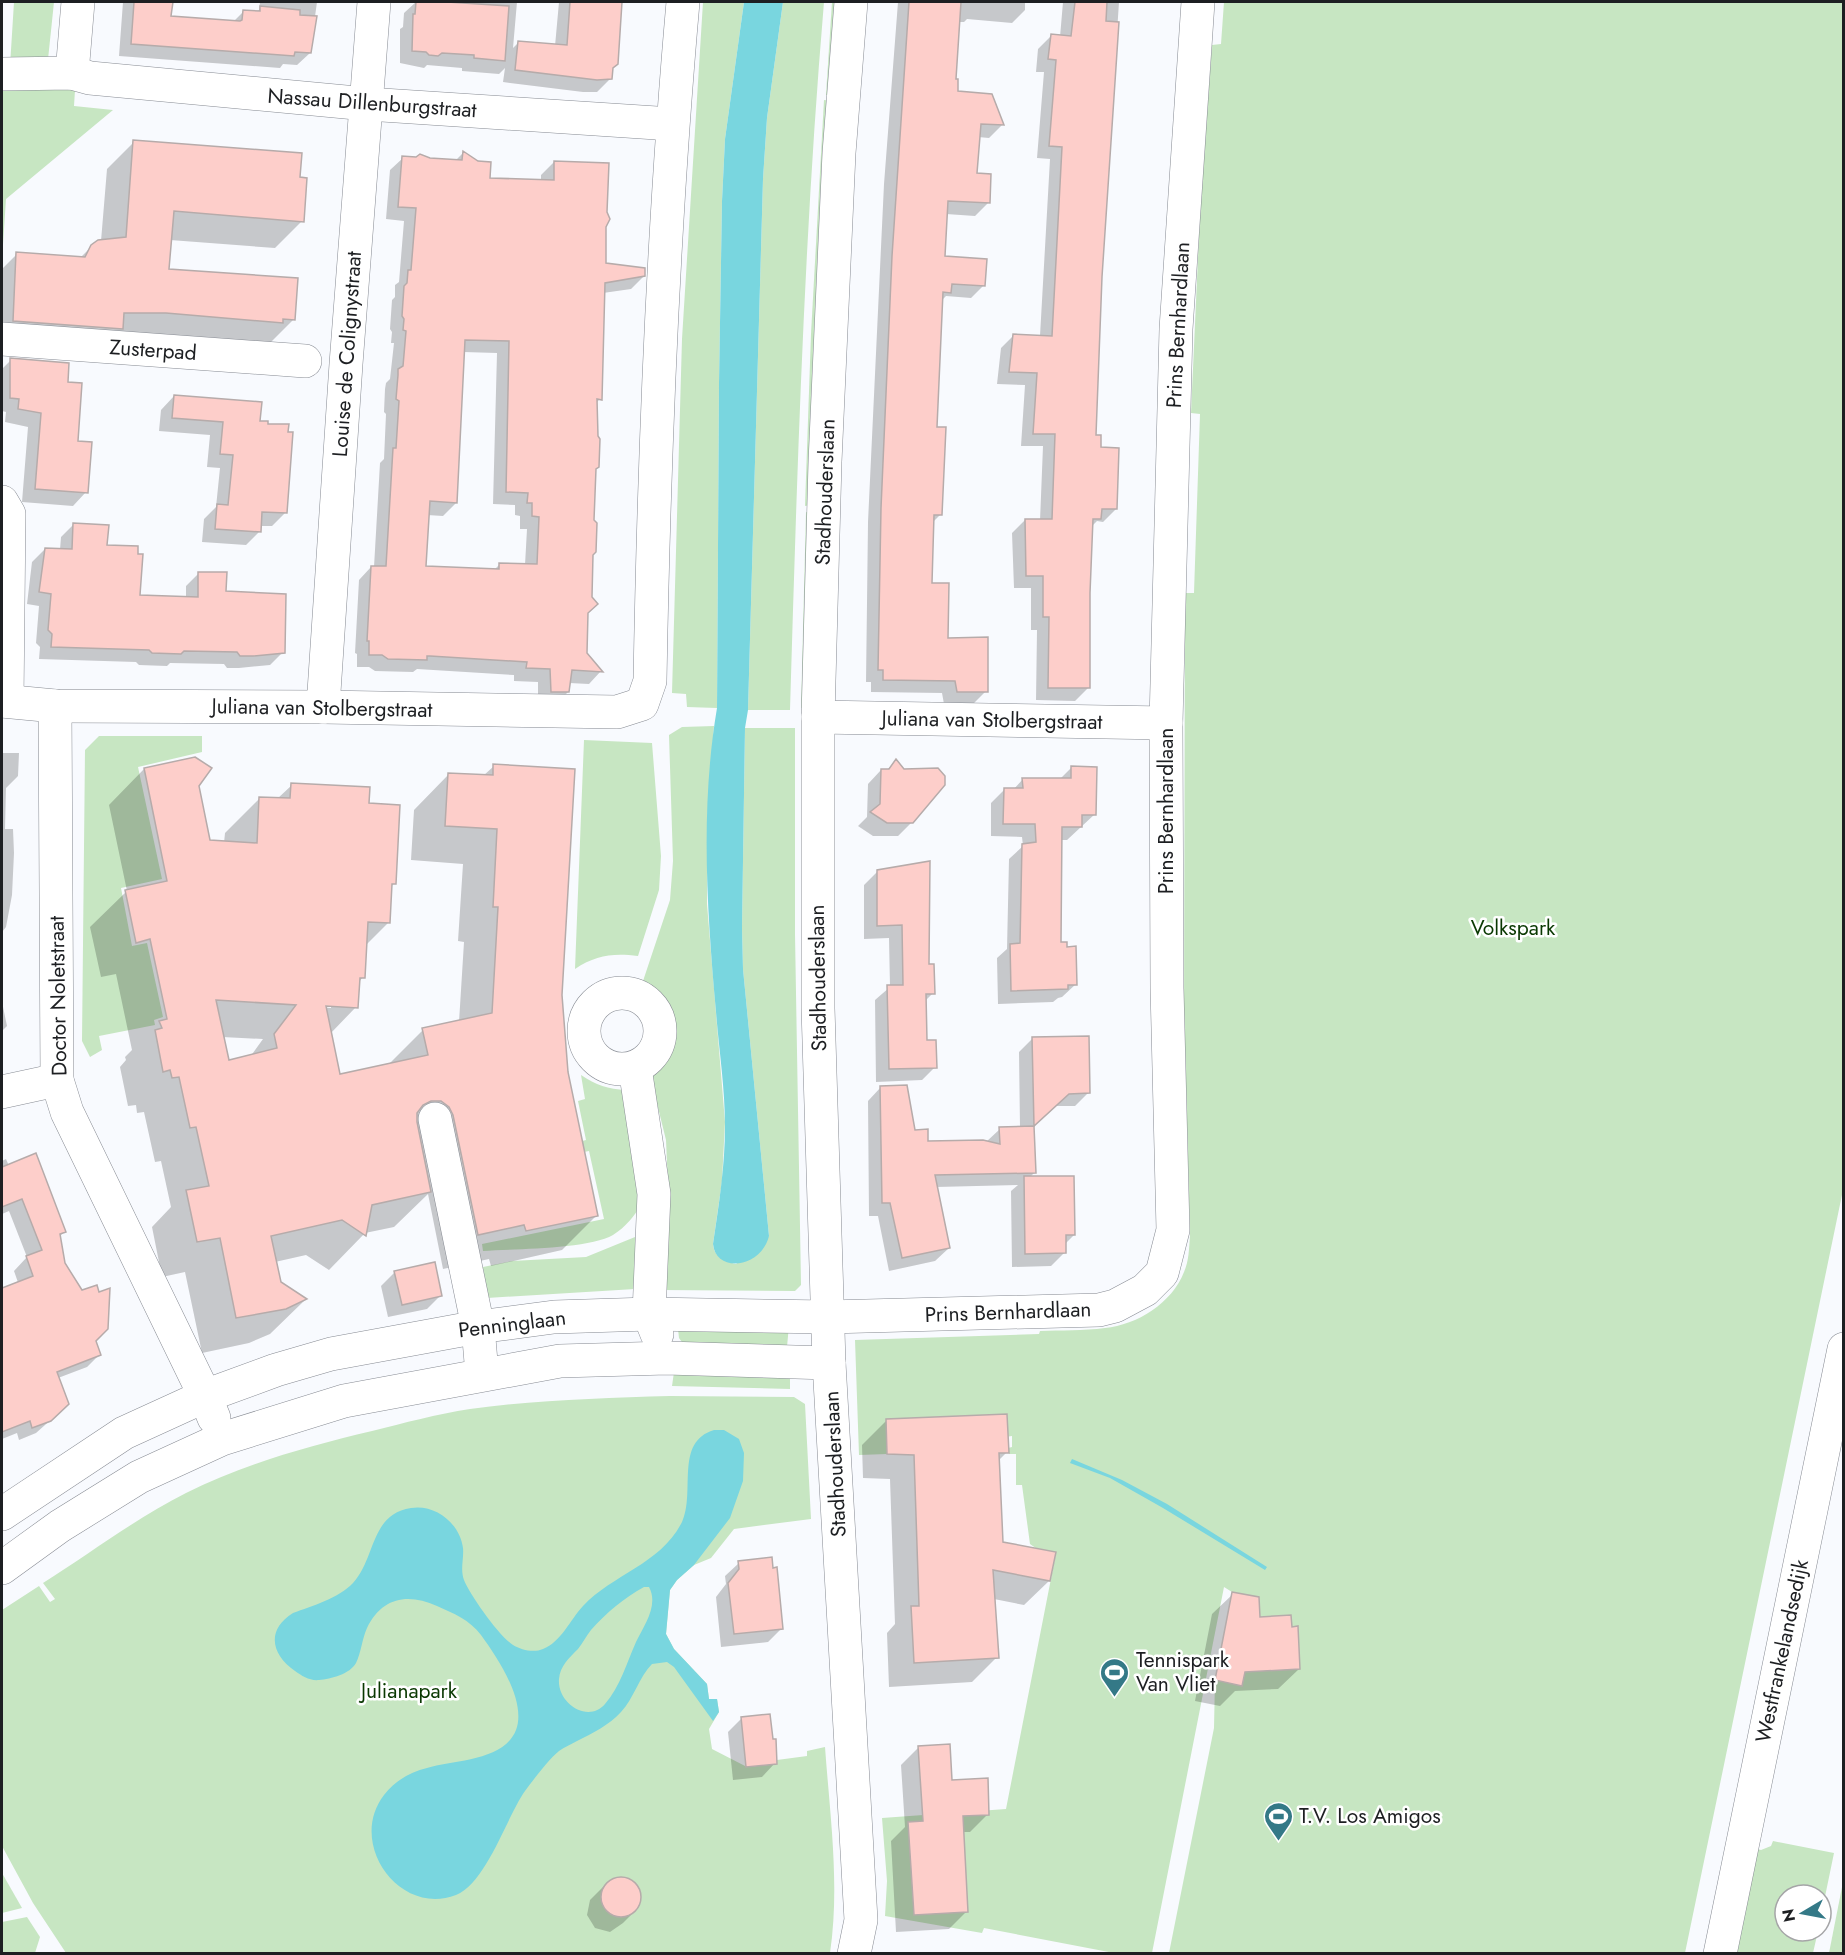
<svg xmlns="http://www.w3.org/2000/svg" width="1845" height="1955" font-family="Jost,sans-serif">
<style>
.green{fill:#c7e6c2}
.water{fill:#79d6df;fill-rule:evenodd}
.shadow{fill:#0003;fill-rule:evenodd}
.building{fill:#fdceca;stroke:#b6abaa;stroke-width:1.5;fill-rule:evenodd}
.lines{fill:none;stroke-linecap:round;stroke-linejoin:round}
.minor-casing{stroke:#878b93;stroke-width:34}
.minor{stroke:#fff;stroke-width:33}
.labels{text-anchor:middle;stroke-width:5;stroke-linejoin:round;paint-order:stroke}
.street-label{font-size:21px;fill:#1d1f22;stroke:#fff}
.park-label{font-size:21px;fill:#0a3902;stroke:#fff}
.poi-label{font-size:21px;fill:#1d1f22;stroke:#fff;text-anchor:start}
</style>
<rect width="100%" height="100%" fill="#f8fafe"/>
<g class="green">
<polygon points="14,2 54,2 47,69 10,66"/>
<polygon points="703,2 744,2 725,139 722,201 719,383 717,708 687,707 686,694 672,693 682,339"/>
<path d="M783,2H824C804,237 797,473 790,710H748L763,179L767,118Z"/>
<polygon points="832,2 840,2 833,95 826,95"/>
<path d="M1224,2H1843V1190L1685,1953H1169L1214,1728L1215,1680L1232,1592L1224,1587L1152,1953H1114L984,1928L982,1933L885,1916L887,1881L882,1818L1006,1809L1056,1553L1037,1549L1030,1544L1022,1485H1016V1454H1009L1008,1448L1012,1447V1436L887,1454L859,1455L855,1340L1039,1334L1040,1331C1061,1330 1083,1331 1105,1328C1137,1325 1172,1303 1184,1272C1189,1261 1189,1248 1190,1236L1184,1010L1185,593H1194L1200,414L1191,413L1201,191L1212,45L1221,44Z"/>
<polygon points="2,84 75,90 74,106 113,110 6,199 2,260"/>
<polygon points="824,100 832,101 811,505 805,506 811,334"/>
<polygon points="806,512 810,513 806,708 801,708"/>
<path d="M714,726L707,823V904L725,1122L722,1181L713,1244C714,1257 724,1261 736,1264L769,1236L743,969L742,928L745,728H795V934L801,1285L795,1291L659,1290L668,1186L666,1140L648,1067L663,1053L668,1034L664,1012L653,994L641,987L670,900L673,861L669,735L682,727Z"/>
<polygon points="99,736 202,736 202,752 138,767 162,879 121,888 132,946 147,943 163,1017 154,1020 155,1025 99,1036 102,1050 90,1057 82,1041 85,750"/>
<path d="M584,740L652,743L661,856L659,890L638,956C613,953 596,955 575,969Z"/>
<path d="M581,1075C596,1085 608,1089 626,1090L642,1204C634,1216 626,1227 613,1235C589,1249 514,1249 483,1251L482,1244L604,1219L589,1151L558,1157L556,1148L586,1140L578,1101L585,1099Z"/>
<polygon points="635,1237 639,1251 635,1289 487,1298 483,1267 512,1261 586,1257"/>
<polygon points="789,1325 787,1347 684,1345 679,1338 678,1329"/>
<polygon points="674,1372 790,1374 790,1389 672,1386"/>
<path d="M670,1396L794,1397L805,1404L811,1519L734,1529L711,1558L694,1565L677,1580L670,1590L666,1634L674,1649L707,1684L709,1699H717L719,1712L709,1729L712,1749L747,1767L776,1764L777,1760L807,1756V1751L825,1747C830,1816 840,1885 830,1953H66L33,1903L2,1846V1610L39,1586L50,1602L55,1599L43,1583C89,1554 138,1517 186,1493C245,1464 308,1446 372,1431C404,1423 437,1414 470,1409C536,1400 603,1398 670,1396Z"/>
<polygon points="1773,1841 1834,1853 1821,1916 1821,1895 1785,1895 1785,1931 1818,1931 1813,1953 1735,1954 1757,1849 1761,1850 1771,1846"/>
<polygon points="2,1873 22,1908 2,1913"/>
<polygon points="1843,1882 1843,1953 1829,1953"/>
<polygon points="27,1917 40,1937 35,1953 2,1953 2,1922"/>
</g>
<g class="water">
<path d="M744,2H783L767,118L763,179L748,710L745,728L742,928L743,969L769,1236C761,1268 716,1274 713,1244C719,1204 725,1166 725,1126C725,1088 719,1050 716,1012C707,911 700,809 717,708L719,383L722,201L725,139Z"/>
<path d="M714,1430H724L739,1439L744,1453L743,1481L730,1518L694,1565L677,1580L670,1590L666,1634L674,1649L707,1684L709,1699H717L719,1712L713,1721L674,1667L667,1662L652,1664C639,1677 634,1698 621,1712C609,1725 593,1733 577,1741C572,1744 564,1747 559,1751C548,1760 534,1779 525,1791C506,1818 487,1882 456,1895C399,1917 347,1843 384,1795C395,1781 410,1772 427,1768C454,1760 504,1761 516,1730C527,1701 497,1657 481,1635C470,1620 453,1613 437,1606C408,1593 382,1597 367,1628C362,1639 361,1653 356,1663C350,1674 331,1679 319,1680C310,1681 302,1676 295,1671C271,1654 266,1630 293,1613C312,1606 339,1598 353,1583C376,1558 370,1514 411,1508C436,1504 460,1524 463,1548C464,1559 460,1569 464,1580C470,1595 499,1636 513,1645C521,1650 534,1653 543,1649C561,1642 570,1620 583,1606C613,1574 661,1564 682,1522C696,1492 674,1442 714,1430ZM644,1587H649C659,1605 644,1626 636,1642C627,1662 620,1687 605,1704C588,1724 557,1703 559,1679C560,1666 569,1658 578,1649C583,1643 586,1636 591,1630C606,1613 624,1598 644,1587Z"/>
<polygon points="1072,1459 1122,1480 1167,1504 1267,1567 1265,1570 1163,1508 1110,1478 1070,1463"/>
</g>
<g class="shadow">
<polygon points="123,2 172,2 170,17 233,22 244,11 256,12 259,10 260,2 317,2 310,53 297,65 283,64 280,68 119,56"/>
<polygon points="416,2 517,2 513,48 518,43 555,46 559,2 618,2 620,4 610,79 597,92 583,92 503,82 505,68 499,74 462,71 462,68 427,65 424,68 400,63 400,29 403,27 404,13"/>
<polygon points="898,2 1025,2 1025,10 1012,23 967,19 964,22 958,22 954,80 956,92 991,96 1002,125 989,138 978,137 975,175 988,203 975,216 946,214 944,258 984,285 971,298 946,296 941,301 935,428 940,515 932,523 930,584 947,639 986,691 973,704 944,704 942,693 871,692 871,682 866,682 868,522 884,184"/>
<polygon points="1063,2 1119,2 1101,277 1094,436 1116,509 1103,522 1097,521 1091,527 1088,593 1088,688 1075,701 1036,700 1037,630 1031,630 1031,588 1014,588 1012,533 1025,520 1040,521 1043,446 1021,446 1025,385 997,384 1001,348 1014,335 1040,336 1050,159 1037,158 1044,72 1036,72 1038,49 1051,36 1060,37"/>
<polygon points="134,142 298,179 302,221 275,248 170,240 168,271 293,320 266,347 2,349 2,269 17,254 80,258 92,246 101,241 107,169"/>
<path d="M463,153L489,179L541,181V175L554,162L604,227V264L644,276L631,289L603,293L600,399L596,403L591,554L585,653L601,671L589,684L569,683L568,692L555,705L538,704V682L514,681V675L417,669L413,672L375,671L369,667H357V654L355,653L359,580L371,567H374L380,463L384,459L386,414L384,412L385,389L386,383L390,379L394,343H391L392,332L390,329L392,300L395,297V285L399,282L404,221L386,219L390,170L403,158L455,161ZM463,352L497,353L493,504L515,505V515L520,516V529H527L525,565L500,564L494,570L424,568L427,515L443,516L456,503Z"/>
<polygon points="11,360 67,383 86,492 73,506 22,502 28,427 5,422 6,412 2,411 2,369"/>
<polygon points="174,396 258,422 285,513 272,526 260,526 259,532 246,545 202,542 204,519 216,507 220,468 207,467 210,435 159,431 161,410"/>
<polygon points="74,524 106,547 138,597 186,598 186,586 199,573 225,593 283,652 270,665 239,668 227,668 224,664 170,663 167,666 139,665 136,662 39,659 40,647 36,643 39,606 27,604 32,562 45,549 60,550 61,537"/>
<polygon points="2,753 19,753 18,776 6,788 5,829 13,829 14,853 12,895 6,927 2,932"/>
<polygon points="896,761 912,822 898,836 873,836 858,826 867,817 868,784 881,770 887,770"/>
<path d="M494,766L560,995L566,1072L597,1215L562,1250L491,1266L489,1259L443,1269L428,1194L394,1227L365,1233L329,1270L306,1255L275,1262L279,1283L305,1300L270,1334L249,1343L202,1353L185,1272L162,1277L152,1227L171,1207L161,1161L155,1162L144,1112L137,1113L136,1105L128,1106L120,1067L126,1060L125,1057L132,1050L116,974L101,977L90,927L127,891L109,805L144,769L198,785L209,842L224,843L225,833L260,798L277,799L292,785L368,804L394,883L391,887L389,922L365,946L363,977L358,983L356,1007L330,1034L339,1076L387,1066L423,1030L459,1022L464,942L458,941L463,864L411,860L414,810L449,774L483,776ZM331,1005V1008L318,1007ZM222,1037L263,1039L250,1057L228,1062Z"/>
<polygon points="1071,768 1095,814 1067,840 1060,840 1060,944 1076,984 1062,997 1058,998 1053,1002 998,1004 997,958 1007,949 1009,859 1023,846 1022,837 991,836 991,803 1004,790 1013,790 1023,779 1060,779"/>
<polygon points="878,871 928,966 933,993 924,1002 926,1041 935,1067 922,1080 876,1082 875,1000 890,987 889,938 864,939 864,885"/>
<polygon points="2,1002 7,1026 2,1031"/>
<polygon points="1032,1039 1089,1092 1075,1106 1054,1106 1033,1126 1035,1172 1029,1178 1074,1235 1065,1244 1065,1252 1051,1266 1012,1267 1011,1191 1018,1185 936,1187 949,1248 935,1261 889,1271 878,1216 869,1216 868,1101 881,1087 914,1131 927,1142 986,1142 1000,1129 1020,1128 1019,1052"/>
<polygon points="6,1159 9,1166 65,1231 59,1237 64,1264 100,1354 87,1367 58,1378 54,1417 36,1433 19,1440 17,1433 2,1439 2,1299 21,1291 14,1271 27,1257 9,1211 2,1214 2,1161"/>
<polygon points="395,1272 440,1296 427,1309 388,1317 381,1286"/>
<polygon points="887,1420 1007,1452 998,1461 1001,1543 1049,1581 1024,1605 994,1599 997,1657 972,1682 889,1687 887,1633 895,1624 890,1479 863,1478 862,1445"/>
<polygon points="739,1563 782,1628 768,1642 721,1647 716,1597 726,1584 725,1576"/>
<polygon points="1233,1594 1258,1618 1299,1669 1278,1689 1235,1691 1220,1706 1195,1701 1212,1614"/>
<polygon points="741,1719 775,1763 762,1777 733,1780 728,1732"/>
<polygon points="919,1747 951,1782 988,1814 970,1832 962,1832 966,1912 949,1929 896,1932 891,1841 905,1827 901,1765"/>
<polygon points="618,1878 632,1881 641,1894 637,1909 623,1923 610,1932 595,1928 587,1915 590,1900 604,1886"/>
</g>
<g class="building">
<polygon points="134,2 173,2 171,16 240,21 242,20 243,10 260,11 260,6 300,10 300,15 317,16 311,53 295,52 294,56 131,44"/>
<polygon points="416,2 447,2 509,6 505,61 474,58 474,55 442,53 438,56 429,55 426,52 412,51 413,14 415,14"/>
<polygon points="570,2 622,2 618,64 613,68 612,79 597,80 515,70 518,41 567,45"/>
<polygon points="909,2 961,2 956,79 958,79 958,91 992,94 1004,125 981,124 977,173 991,174 990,203 948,201 945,256 987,259 985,286 952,284 951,293 943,292 937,427 946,427 942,515 934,515 932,583 949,583 948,638 988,637 988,692 957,692 955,681 883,680 883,670 878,670 881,508 892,256"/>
<polygon points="1075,2 1107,2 1106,21 1119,22 1102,277 1096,435 1101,435 1101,447 1119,448 1117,509 1102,509 1101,519 1093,519 1090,593 1090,688 1048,688 1049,617 1043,617 1043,576 1026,576 1025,519 1052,519 1055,434 1033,434 1037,373 1009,372 1013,334 1052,336 1062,147 1049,146 1056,60 1048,59 1051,34 1071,36"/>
<polygon points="133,140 302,153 300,177 307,178 304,222 174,211 169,269 298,278 295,320 283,319 283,323 166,313 124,313 123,329 13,321 16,252 85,257 91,245 98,240 126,237"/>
<path d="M463,151L478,161L491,162L490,178L554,180V161L609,163L607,212L610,219L606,227V263L645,268V276L605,283L602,400L597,399L598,436L600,439L599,467L596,469L594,520L597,523L596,552L593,555L592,597L598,604L588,613L587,653L603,672L572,670L569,692H551L550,669L526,668L527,662L430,656H427V660L388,659L382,655H369V641H367L371,566H386L393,448H396L399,401L396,399L398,375V369L403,366L406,331L403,330L404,319L402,316L404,286L407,283L408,270H411L416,208L398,207L402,156L416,157L420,154L430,158L462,160ZM465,340L509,341L506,492L528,493L527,503H532V516L539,517L537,564L499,563V569L426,566L430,501L457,503Z"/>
<polygon points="10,358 69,363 68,382 82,383 78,441 92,442 88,493 35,489 41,413 18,409 19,399 10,398"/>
<polygon points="174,395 262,402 260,421 268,421 268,424 289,424 288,432 293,432 287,513 262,512 261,532 215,529 217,504 228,505 233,455 220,454 223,422 172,418"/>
<polygon points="73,523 109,525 107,545 138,546 138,554 143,554 140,595 198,597 198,572 227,572 226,591 286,594 285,653 253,656 240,656 237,652 184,651 181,654 152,653 149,650 51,647 52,634 48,630 51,594 39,592 45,548 72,549"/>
<path d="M195,757L212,768L199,786L210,840L257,843L259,797L290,798L291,783L370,787L369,803L400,805L396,884H392L390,923L368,922L365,978H360L358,1008L326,1006L340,1074L428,1055L422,1028L492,1013L498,907H493L497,829L445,826L448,773L493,775V764L575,769L562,995L568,1072L598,1216L526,1231L524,1225L478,1235L453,1115L449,1107L441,1101H431L423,1105L417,1113V1122L431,1192L372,1205L366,1236L342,1220L271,1236L281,1282L307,1299L286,1309L236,1318L220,1238L197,1242L186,1190L209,1186L196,1127L190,1128L179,1077L172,1078L170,1070L163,1072L155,1030L162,1028L159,1021L167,1019L150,939L136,943L125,890L167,881L144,768ZM216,1000L296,1005L274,1034L277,1048L229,1060Z"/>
<polygon points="896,759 904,769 938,768 945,776 945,785 913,823 887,823 870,812 880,804 881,769 889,769"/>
<polygon points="1071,766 1097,767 1096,815 1082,815 1082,827 1062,827 1061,942 1067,942 1067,947 1076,946 1077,985 1068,985 1068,989 1011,991 1010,944 1020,943 1022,844 1036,842 1035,824 1003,824 1004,788 1023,788 1022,778 1071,778"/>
<polygon points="930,861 929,964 934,964 935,994 926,994 927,1040 936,1040 937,1068 889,1069 887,985 903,985 902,925 877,926 877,870"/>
<polygon points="1089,1036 1090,1093 1069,1094 1034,1126 1032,1037"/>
<polygon points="907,1085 915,1130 928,1129 928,1141 983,1140 1000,1144 999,1127 1034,1126 1036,1173 935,1175 950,1248 902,1258 890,1203 882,1203 880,1086"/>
<polygon points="36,1153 66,1232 60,1234 65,1263 82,1290 97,1285 99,1292 110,1288 108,1329 96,1341 101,1355 57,1372 69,1404 51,1421 32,1428 30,1421 2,1432 2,1288 33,1276 26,1256 42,1250 22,1199 2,1207 2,1167"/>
<polygon points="1024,1176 1074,1176 1075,1235 1066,1235 1066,1253 1025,1254"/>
<polygon points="435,1262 442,1296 402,1305 394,1271"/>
<polygon points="1007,1414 1009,1453 999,1453 1003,1542 1056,1552 1050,1581 993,1570 999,1658 914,1663 911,1606 919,1606 914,1455 887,1454 886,1419"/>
<polygon points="772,1557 773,1568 777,1567 783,1629 734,1634 728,1583 739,1569 738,1561"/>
<polygon points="1232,1592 1259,1597 1260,1617 1291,1615 1292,1627 1298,1626 1300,1669 1245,1672 1242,1686 1215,1680"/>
<polygon points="770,1714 773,1739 776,1739 777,1764 746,1767 741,1717"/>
<polygon points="950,1744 952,1780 988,1778 989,1815 963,1816 968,1912 914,1915 908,1822 923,1821 918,1746"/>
<circle cx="621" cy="1897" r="20"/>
</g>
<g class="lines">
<defs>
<g id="minor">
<polyline points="851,2 839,153 825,462 818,717 818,1008 829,1363 861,1920 854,1954"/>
<polyline points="72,73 78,2"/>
<polyline points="2,74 72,73 90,78 367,104 672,124"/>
<polyline points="2,339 305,361"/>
<polyline points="2,502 9,514 7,701"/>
<path d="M2,701L55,706L323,707L617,712L642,704L650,681C654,454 663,227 683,2"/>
<polyline points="55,706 57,1080 67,1112 205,1396 214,1418"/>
<polyline points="323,707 346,364 374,2"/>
<polyline points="818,717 1166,723"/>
<circle cx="622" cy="1031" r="38"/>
<polyline points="635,1068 654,1194 649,1314 657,1334"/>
<polyline points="2,1092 57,1080"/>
<polyline points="435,1119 478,1327 482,1374"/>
<polyline points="2,1514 124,1433 205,1396 276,1370 331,1354 478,1327 554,1317 649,1314 828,1317 1099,1310 1115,1306 1145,1290 1162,1273 1173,1230 1167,988 1166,723 1176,329 1198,2"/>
<polyline points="2,1568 60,1526 139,1477 222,1439 344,1401 560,1361 667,1358 829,1363"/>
<polyline points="1720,1954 1844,1349"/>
</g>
</defs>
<use href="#minor" class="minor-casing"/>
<use href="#minor" class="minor"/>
</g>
<defs>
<symbol id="stadium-pin" viewBox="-11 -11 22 30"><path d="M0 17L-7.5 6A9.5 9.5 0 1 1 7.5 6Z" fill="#347987" stroke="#fff"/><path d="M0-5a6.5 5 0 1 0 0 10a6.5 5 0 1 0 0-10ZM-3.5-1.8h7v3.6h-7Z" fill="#fff"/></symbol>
</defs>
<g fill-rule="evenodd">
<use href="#stadium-pin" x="1098" y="1656" width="33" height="45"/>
<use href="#stadium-pin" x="1262" y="1800" width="33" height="45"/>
</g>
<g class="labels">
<g class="street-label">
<text transform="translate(372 103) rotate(4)" y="7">Nassau Dillenburgstraat</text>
<text transform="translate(1178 325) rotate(-87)" y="7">Prins Bernhardlaan</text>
<text transform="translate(153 350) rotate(4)" y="7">Zusterpad</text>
<text transform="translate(347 354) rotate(-86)" y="7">Louise de Colignystraat</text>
<text transform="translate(825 492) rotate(-88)" y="7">Stadhouderslaan</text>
<text transform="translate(322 708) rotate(1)" y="7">Juliana van Stolbergstraat</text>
<text transform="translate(992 720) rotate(1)" y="7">Juliana van Stolbergstraat</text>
<text transform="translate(1166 811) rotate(-90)" y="7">Prins Bernhardlaan</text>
<text transform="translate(818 978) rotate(-91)" y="7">Stadhouderslaan</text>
<text transform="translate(58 996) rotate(-91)" y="7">Doctor Noletstraat</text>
<text transform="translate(1008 1312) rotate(-2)" y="7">Prins Bernhardlaan</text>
<text transform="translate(512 1324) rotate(-7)" y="7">Penninglaan</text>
<text transform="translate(835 1464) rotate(-93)" y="7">Stadhouderslaan</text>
<text transform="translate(1782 1651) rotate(-78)" y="7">Westfrankelandsedijk</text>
</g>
<g class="park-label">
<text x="1513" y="935">Volkspark</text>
<text x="409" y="1698">Julianapark</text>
</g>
<g class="poi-label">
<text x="1136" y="1667">Tennispark<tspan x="1136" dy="24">Van Vliet</tspan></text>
<text x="1299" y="1823">T.V. Los Amigos</text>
</g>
</g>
<rect width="1845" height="1955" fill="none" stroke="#1d1f22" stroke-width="6"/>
<g transform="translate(1803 1913) rotate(260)"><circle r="28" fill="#ffffff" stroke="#a5a5a7" stroke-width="1.5"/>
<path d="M0-4.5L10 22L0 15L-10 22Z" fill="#347987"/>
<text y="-9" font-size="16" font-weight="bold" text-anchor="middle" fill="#1d1f22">N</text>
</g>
</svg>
